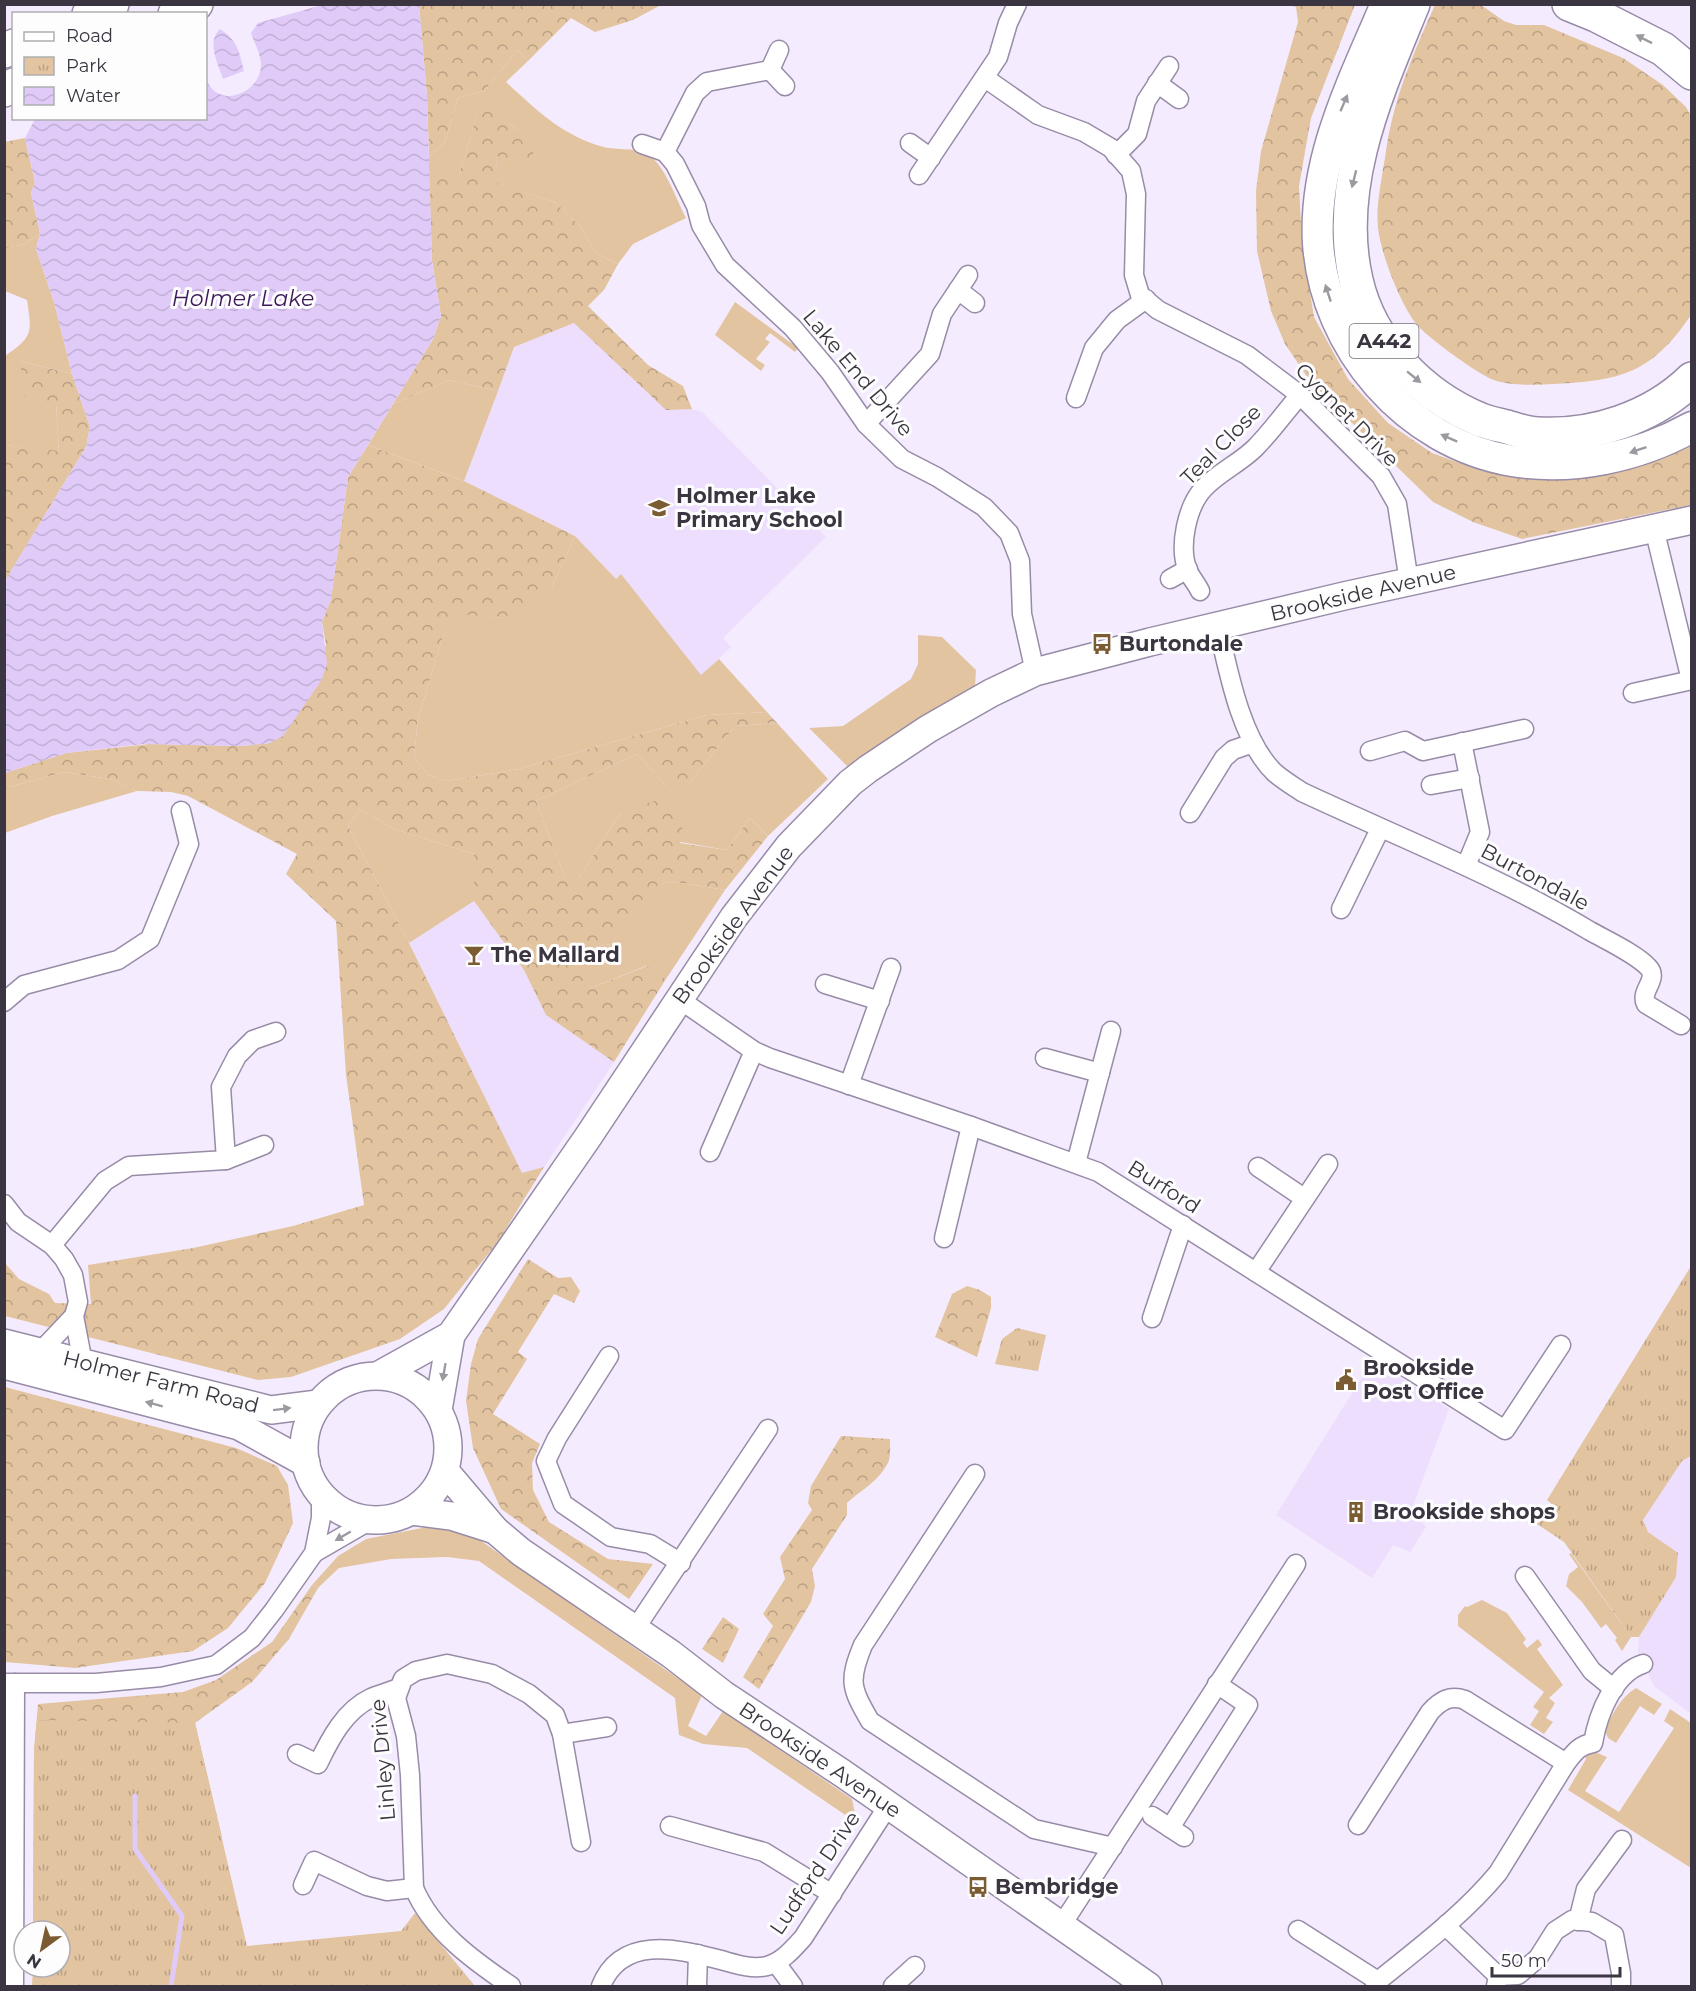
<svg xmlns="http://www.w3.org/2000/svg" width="1696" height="1991" font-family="Montserrat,sans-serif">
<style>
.built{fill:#ecdefc}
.green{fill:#e3c4a0}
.forest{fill:url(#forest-crowns)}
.park{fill:url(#park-tufts)}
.water{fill:url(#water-waves)}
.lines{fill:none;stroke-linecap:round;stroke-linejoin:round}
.stream{stroke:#e0cbf8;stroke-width:5}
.street-casing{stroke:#988ba7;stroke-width:21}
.secondary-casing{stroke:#988ba7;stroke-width:30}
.primary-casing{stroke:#988ba7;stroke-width:33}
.highway-casing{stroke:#988ba7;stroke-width:36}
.street{stroke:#fff;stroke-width:18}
.secondary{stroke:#fff;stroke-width:27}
.primary{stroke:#fff;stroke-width:30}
.highway{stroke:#fff;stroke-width:33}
.oneway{fill:#9c9aa0}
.labels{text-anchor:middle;stroke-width:6;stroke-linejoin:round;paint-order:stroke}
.shield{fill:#fdfdfd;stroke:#747179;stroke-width:1.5}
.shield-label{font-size:20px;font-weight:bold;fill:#3a3540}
.street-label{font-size:21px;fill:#3a3540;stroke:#fdfdfd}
.poi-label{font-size:21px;font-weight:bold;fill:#3a3540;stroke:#fdfdfd;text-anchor:start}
.water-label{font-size:22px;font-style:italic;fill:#3d1959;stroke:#fdfdfd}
</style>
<defs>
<pattern id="forest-crowns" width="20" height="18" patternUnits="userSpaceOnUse" patternTransform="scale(1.5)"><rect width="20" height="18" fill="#e3c4a0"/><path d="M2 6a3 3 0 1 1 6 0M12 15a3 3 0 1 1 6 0" fill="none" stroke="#b9a084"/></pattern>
<pattern id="park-tufts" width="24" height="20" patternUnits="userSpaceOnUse" patternTransform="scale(1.5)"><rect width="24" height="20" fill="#e3c4a0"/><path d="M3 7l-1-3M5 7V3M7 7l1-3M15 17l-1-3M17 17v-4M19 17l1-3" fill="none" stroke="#b9a084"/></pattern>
<pattern id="water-waves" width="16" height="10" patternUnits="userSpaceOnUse" patternTransform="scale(1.5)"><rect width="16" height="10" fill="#e0cbf8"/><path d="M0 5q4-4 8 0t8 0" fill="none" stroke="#c1afd6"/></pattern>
</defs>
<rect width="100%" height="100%" fill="#f4ecfe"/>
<g class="built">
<polygon points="574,323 666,409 692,409 702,412 826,537 723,638 731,647 701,676 621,575 616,579 575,536 464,481 514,347"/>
<polygon points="474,901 524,970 546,1015 614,1062 544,1167 522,1174 409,943"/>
<polygon points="1376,1361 1449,1409 1412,1508 1424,1515 1420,1520 1426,1527 1410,1552 1393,1545 1372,1578 1276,1515 1369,1366"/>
<polygon points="1691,1456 1691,1714 1654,1686 1638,1652 1639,1637 1676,1577 1678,1554 1648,1532 1643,1520 1682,1461"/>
</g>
<g class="green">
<path d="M518,50L528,61L506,82C535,109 562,135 600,146C614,151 633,147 646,153C664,162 677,201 686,218L633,244L618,264L596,253L580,226L555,202L497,184L496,155L534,137L513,127L481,102L459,175H429V157L445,142L458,98L484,91Z"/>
<path d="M40,233L36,249L54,302L72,374L20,361L56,404L59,452L5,445V356C33,336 32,334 27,300L5,291L4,248L25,244Z"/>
<polygon points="735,302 798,348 795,352 770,333 765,339 770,342 756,359 765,365 761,371 715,335"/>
<polygon points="449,380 498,391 464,481 368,445 393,404"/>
<polygon points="575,536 616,579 621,574 701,675 719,659 767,712 707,715 519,769 447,781 428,775 414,757 418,719 442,639 459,613 502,618 552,587"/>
<polygon points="918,635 942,637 976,670 975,687 848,767 809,728 843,726 911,679 918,664"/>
<polygon points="777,723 828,779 768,836 750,818 727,850 680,842 621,812 579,878 565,878 536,801 637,754 666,786 687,786 735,726"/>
<polygon points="64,772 110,779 137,791 52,816 5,833 5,788"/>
<polygon points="360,809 394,829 474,854 474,901 409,943 348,826"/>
<polygon points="670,881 725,890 666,979 646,966 591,988 561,953 611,944 650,888"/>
<polygon points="427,1527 457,1528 474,1536 702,1695 688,1726 706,1736 723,1711 852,1799 857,1823 747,1748 703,1744 679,1735 675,1698 479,1561 447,1557 391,1559 339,1568 318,1588 312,1585 338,1556 366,1539"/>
<polygon points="1571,1553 1631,1637 1622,1651 1615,1640 1617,1638 1606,1624 1601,1628 1582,1602 1566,1586 1569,1574 1578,1567 1569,1554"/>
<polygon points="1482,1600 1507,1613 1526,1639 1523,1643 1527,1648 1538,1639 1542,1645 1537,1649 1563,1685 1549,1698 1555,1703 1546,1718 1553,1722 1544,1734 1530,1725 1539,1711 1533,1707 1544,1692 1458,1626 1458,1615 1465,1606 1467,1607"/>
<path d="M1636,1688L1662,1704L1654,1715L1640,1706L1616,1743L1608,1738L1605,1731C1611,1715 1621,1697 1636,1688Z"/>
<polygon points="1670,1709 1691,1723 1691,1868 1568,1790 1586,1759 1585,1755 1595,1752 1607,1757 1585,1791 1619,1812 1674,1728 1664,1721"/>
</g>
<g class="forest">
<polygon points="419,5 661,5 633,20 595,32 571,18 528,61 518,50 484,91 458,98 445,142 429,157 427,96"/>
<polygon points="1291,5 1355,5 1311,118 1299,186 1302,242 1314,317 1348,379 1388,423 1432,453 1482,471 1547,480 1616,472 1691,443 1691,505 1522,539 1473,522 1433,502 1312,384 1285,344 1271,311 1257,251 1256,191 1261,151 1298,22 1296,7"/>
<path d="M1435,5H1481L1504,21L1516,25H1544L1623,58L1663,85L1686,107L1691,116V315C1652,373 1621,381 1553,384C1537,385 1509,386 1494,380C1479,375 1422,334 1414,321C1399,300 1381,254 1378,228C1376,208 1380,189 1383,169C1386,154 1387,139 1391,124C1400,83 1418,43 1435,5Z"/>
<polygon points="481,101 513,127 535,137 532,162 496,156 498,184 555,202 580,226 596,253 618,264 604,290 588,306 648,365 683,386 692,409 666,410 574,323 514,347 498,391 449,380 393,404 433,339 441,316 432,261 429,175 459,175"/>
<polygon points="25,138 35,182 31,193 40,233 25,244 5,248 4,142"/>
<polygon points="20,361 72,374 90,427 86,447 5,581 5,445 59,451 56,404 24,396"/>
<polygon points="368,445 464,481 575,536 552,587 528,607 502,618 459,614 442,639 418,719 414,757 428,775 447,781 519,769 707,715 767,712 777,723 735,726 687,786 666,786 637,754 536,801 565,878 579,878 621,812 664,798 684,815 680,843 727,850 750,818 768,836 725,890 670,881 651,888 611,944 562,953 591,988 647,966 666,979 614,1062 546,1015 524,970 474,901 474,854 394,829 360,809 348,826 409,943 522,1173 544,1167 497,1243 444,1309 400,1339 291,1377 258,1380 5,1316 5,1263 19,1279 49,1294 55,1303 91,1304 88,1265 193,1248 293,1226 364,1205 346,1075 336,921 286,874 297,854 188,796 171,792 137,791 110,779 64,772 5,788 5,773 66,753 149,744 242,746 270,743 326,645 322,622 331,599 348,477"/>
<polygon points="528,1259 558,1278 571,1277 580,1291 574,1303 554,1294 518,1352 527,1359 493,1414 540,1444 532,1463 533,1490 549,1522 608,1559 653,1564 629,1599 501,1509 473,1448 466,1401 471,1364 478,1339"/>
<polygon points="967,1286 980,1290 991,1297 991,1308 977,1357 935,1337 952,1294"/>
<polygon points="5,1387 236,1448 277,1466 288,1485 293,1523 265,1583 228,1628 193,1651 75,1668 5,1662"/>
<path d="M841,1436L890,1439C890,1446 891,1456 888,1463C879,1481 861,1490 847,1503V1515L812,1569L815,1586L811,1602L759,1689L743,1677L773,1626L763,1614L785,1579L780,1557L812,1510L808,1503L811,1486Z"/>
<polygon points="312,1585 318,1588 289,1639 252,1682 195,1723 222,1837 135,1986 33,1967 60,1967 60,1931 33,1931 34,1750 38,1704 183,1692 216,1680 272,1642"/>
<polygon points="723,1617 739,1629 723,1663 702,1649"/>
</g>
<g class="park">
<polygon points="1691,1266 1691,1456 1682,1461 1643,1520 1648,1532 1678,1553 1676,1577 1639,1637 1631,1637 1564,1542 1537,1524 1554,1506 1547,1500"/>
<polygon points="1017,1328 1046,1335 1038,1371 995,1364 1002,1339"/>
<polygon points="37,1720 195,1723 247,1946 401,1931 415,1913 475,1986 32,1986 33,1967 60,1967 60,1931 33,1931 34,1750"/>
</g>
<g class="water">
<path d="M322,5H419L427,96L432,261L441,316L433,339L348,477L331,599L322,622L327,664L321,681L283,736L270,743L242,746L143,744L66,753L5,773V581L86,447L90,427L72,374L54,302L36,249L40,233L31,193L35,182L25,138L35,119L206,118V78C216,110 260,95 261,65C261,55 254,42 251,33L258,23Z"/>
<path d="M220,29C238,41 239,51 244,71L223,79C218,63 206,42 220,29Z"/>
</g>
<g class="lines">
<polyline class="stream" points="135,1796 135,1849 182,1916 171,1986"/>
<defs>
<g id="street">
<polyline points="770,70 779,50"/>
<polyline points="985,78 1038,115 1084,132 1111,148 1131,171 1136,194 1134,275 1140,295 1158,310 1247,355 1300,395 1381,476 1397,504 1409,582"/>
<polyline points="1157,83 1179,99"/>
<polyline points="785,86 770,70 707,82 695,93 665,152 675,164 696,206 701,225 725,265 793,328 830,372 866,424 902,459 937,477 984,507 1009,533 1020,561 1022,614 1035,672"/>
<polyline points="910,143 931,158"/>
<polyline points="642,144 665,152"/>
<polyline points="1116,155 1137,134 1146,101 1169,66"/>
<polyline points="919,175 998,57 1008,23 1017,4"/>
<polyline points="958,290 975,303"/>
<polyline points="1076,398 1094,348 1117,320 1146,299"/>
<polyline points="866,424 930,354 942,314 968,275"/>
<polyline points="1654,528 1691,680"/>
<polyline points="1170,579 1188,569"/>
<path d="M1200,591C1197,584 1191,578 1188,571C1178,547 1187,506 1204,488C1219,472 1240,463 1255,448C1271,432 1285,412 1300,395"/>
<path d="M1218,626C1228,670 1241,741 1275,773C1283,780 1293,786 1302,792C1398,837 1498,876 1590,931C1606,940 1636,954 1648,967C1660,979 1639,991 1646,1004L1681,1025"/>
<polyline points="1633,693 1692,680"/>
<polyline points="1462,742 1480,832 1466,866"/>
<polyline points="1370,751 1405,741 1423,751 1524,729"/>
<polyline points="1431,785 1470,778"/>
<polyline points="1190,813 1224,758 1233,750 1253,743"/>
<polyline points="1341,909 1380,829"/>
<polyline points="825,984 880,1001"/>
<polyline points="679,999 754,1051 770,1058 971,1126 1098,1172 1505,1430 1561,1345"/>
<polyline points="4,1002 24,985 118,960 150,939 189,844 181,811"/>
<polyline points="1045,1058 1100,1073"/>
<polyline points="849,1085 891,968"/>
<polyline points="710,1152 754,1051"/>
<polyline points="226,1160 264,1145"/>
<polyline points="1076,1163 1111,1031"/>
<polyline points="1258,1167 1304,1198"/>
<polyline points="4,1204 18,1222 52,1245 64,1259 73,1275 78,1302 74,1316 83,1363"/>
<polyline points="944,1238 971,1126"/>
<polyline points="52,1245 105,1181 129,1166 226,1160 221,1087 237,1056 253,1040 276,1032"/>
<polyline points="1256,1272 1328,1164"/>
<polyline points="1152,1318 1183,1225"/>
<polyline points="40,1352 74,1316"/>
<polyline points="609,1356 557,1438 546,1461 563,1504 611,1537 650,1544 681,1563"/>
<path d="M975,1474L863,1645C848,1681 851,1688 870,1721L1034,1829L1113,1847"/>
<polyline points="314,1553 371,1520"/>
<polyline points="1525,1576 1592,1671 1614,1689"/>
<polyline points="635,1629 768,1429"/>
<polyline points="4,1683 96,1683 161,1677 216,1665 252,1638 274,1610 314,1553 321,1518 321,1494"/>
<polyline points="562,1734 607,1727"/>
<path d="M297,1754L318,1764C330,1739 345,1710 371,1698C380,1694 390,1692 398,1688"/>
<polyline points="1152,1816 1184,1837"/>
<path d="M1358,1825L1430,1712C1441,1700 1450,1695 1465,1700L1566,1763"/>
<polyline points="670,1826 764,1852 832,1894"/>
<polyline points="1170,1828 1248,1705 1217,1684"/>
<polyline points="303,1885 314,1861 367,1886 387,1891 414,1888"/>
<polyline points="1578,1921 1586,1889 1622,1840"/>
<polyline points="1447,1924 1452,1932 1498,1976"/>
<polyline points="1061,1926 1296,1564"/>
<polyline points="1298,1930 1378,1981"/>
<polyline points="776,1963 793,1986"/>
<polyline points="14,1986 15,1683"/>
<path d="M511,1986C474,1961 432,1931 414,1888L410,1775L406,1736L396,1698L403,1679L416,1671L447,1664L492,1674L529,1694L555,1715L562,1734L581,1842"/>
<path d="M601,1986C621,1936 675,1948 717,1959C733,1963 750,1970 767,1966C782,1962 793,1949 803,1938L888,1806"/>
<polyline points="697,1986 698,1954"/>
<polyline points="893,1986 915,1966"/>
<path d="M1375,1986L1378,1981C1420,1947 1464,1914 1498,1873L1566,1763C1574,1753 1579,1745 1593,1743C1598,1714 1614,1673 1643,1664"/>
<polyline points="1496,1986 1498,1976 1518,1975 1538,1958 1555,1931 1572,1920 1592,1922 1614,1935 1621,1973 1621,1986"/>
</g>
<g id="secondary">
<polyline points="4,1343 271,1410 318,1404"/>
<polyline points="4,1365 239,1426 306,1463"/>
<polyline points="379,1375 451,1335 588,1137 734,917 789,846 850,783 868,769 928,729 991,693 1035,672 1150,642 1344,596 1692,520"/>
<circle cx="376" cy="1448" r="72"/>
<polyline points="438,1410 451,1335"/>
<polyline points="445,1471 495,1530 521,1552 671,1654 724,1695 842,1773 1148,1986"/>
<polyline points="412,1511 451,1516 495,1530"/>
</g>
<path id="primary" d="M1386,4C1354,80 1313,158 1318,243C1325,348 1407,443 1512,461C1573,471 1638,457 1692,427"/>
<g id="highway">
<path d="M1413,4C1378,90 1334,185 1356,280C1370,343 1422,396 1481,420C1489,423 1499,425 1507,427C1517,430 1528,434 1538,434C1593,437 1652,418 1692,379"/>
<polyline points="1569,4 1596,15 1663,49 1692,73"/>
<polyline points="89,14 112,4"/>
<polyline points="175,14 196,4"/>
<polyline points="4,51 14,46"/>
<polyline points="4,90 14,85"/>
</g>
</defs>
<use href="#street" class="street-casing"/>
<use href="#secondary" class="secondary-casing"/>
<use href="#primary" class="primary-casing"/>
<use href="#highway" class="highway-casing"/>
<use href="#street" class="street"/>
<use href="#secondary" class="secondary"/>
<use href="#primary" class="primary"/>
<use href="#highway" class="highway"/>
</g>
<defs><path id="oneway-solid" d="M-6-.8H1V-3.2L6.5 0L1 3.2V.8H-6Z" transform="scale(1.5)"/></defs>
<g class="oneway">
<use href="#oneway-solid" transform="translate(1644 39) rotate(-153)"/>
<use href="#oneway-solid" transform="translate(1344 103) rotate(-67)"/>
<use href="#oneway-solid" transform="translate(1354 179) rotate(104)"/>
<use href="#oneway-solid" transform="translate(1328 293) rotate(-108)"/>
<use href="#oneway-solid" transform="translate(1414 377) rotate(39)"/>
<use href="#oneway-solid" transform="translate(1449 438) rotate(-156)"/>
<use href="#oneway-solid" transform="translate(1638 450) rotate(161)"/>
<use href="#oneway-solid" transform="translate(444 1372) rotate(100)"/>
<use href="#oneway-solid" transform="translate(154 1404) rotate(-165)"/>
<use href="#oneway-solid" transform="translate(282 1409) rotate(-7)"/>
<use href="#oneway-solid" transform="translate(343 1536) rotate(150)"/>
</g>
<defs>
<symbol id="school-bare" viewBox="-9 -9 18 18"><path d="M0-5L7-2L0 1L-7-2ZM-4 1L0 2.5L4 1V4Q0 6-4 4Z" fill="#7b5b31" stroke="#fdfdfd" stroke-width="2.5" paint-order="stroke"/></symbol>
<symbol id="bus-bare" viewBox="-9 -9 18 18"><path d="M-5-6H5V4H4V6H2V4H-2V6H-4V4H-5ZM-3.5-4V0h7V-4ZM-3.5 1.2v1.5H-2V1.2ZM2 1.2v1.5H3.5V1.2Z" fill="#7b5b31" stroke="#fdfdfd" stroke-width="2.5" paint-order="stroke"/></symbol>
<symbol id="bar-bare" viewBox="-9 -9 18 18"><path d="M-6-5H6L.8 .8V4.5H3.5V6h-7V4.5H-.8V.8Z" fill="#7b5b31" stroke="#fdfdfd" stroke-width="2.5" paint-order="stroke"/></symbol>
<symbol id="civic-bare" viewBox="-9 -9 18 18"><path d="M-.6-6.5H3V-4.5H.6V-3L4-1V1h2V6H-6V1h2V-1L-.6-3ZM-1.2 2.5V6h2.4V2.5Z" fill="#7b5b31" stroke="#fdfdfd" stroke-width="2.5" paint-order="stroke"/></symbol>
<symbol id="building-bare" viewBox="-9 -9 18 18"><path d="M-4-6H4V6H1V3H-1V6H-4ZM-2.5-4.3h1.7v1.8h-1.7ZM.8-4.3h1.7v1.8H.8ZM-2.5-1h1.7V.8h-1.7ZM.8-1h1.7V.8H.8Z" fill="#7b5b31" stroke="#fdfdfd" stroke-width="2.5" paint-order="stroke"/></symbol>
</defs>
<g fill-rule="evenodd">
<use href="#school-bare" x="644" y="493" width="30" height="30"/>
<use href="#bus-bare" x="1087" y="629" width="30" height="30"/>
<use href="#bar-bare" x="459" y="940" width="30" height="30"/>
<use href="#civic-bare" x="1331" y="1365" width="30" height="30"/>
<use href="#building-bare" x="1341" y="1497" width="30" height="30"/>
<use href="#bus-bare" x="963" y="1872" width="30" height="30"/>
</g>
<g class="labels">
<rect class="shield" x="1349.5" y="324" width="69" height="34" rx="4.5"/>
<g class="shield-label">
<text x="1384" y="348">A442</text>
</g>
<g class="street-label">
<text transform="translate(858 373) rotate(50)" y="7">Lake End Drive</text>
<text transform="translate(1347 415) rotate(45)" y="7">Cygnet Drive</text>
<text transform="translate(1221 445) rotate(-45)" y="7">Teal Close</text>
<text transform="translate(1363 593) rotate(-13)" y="7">Brookside Avenue</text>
<text transform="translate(1535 877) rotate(28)" y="7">Burtondale</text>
<text transform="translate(733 925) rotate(-54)" y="7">Brookside Avenue</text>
<text transform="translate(1164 1187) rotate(32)" y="7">Burford</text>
<text transform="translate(161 1382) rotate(14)" y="7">Holmer Farm Road</text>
<text transform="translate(383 1760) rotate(-95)" y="7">Linley Drive</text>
<text transform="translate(820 1760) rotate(34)" y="7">Brookside Avenue</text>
<text transform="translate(815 1873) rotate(-56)" y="7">Ludford Drive</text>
</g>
<g class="poi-label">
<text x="676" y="503">Holmer Lake<tspan x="676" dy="24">Primary School</tspan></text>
<text x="1119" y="651">Burtondale</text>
<text x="491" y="962">The Mallard</text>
<text x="1363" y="1375">Brookside<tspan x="1363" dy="24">Post Office</tspan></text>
<text x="1373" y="1519">Brookside shops</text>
<text x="995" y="1894">Bembridge</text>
</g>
<g class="water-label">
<text x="243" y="306">Holmer Lake</text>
</g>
</g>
<rect width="1696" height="1991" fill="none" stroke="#3a3540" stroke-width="12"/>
<rect x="12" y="12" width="195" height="108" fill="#fdfdfd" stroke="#afadb1" stroke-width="1.5"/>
<rect x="24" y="32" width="30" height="9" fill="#ffffff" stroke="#afadb1" stroke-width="1.5"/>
<text x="66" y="42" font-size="18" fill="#3a3540">Road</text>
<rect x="24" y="57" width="30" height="18" fill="url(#park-tufts)" stroke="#afadb1" stroke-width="1.5"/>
<text x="66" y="72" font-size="18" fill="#3a3540">Park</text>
<rect x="24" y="87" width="30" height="18" fill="url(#water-waves)" stroke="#afadb1" stroke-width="1.5"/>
<text x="66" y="102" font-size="18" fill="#3a3540">Water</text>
<g transform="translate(42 1949) rotate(213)"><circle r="28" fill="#fdfdfd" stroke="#afadb1" stroke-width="1.5"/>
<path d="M0-4.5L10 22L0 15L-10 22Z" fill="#7b5b31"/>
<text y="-9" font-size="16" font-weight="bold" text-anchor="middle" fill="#3a3540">N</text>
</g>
<path d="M1492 1967v9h128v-9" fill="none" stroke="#3a3540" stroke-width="3"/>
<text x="1501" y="1967" font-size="18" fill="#3a3540" stroke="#fdfdfd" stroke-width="4.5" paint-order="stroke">50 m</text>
</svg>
